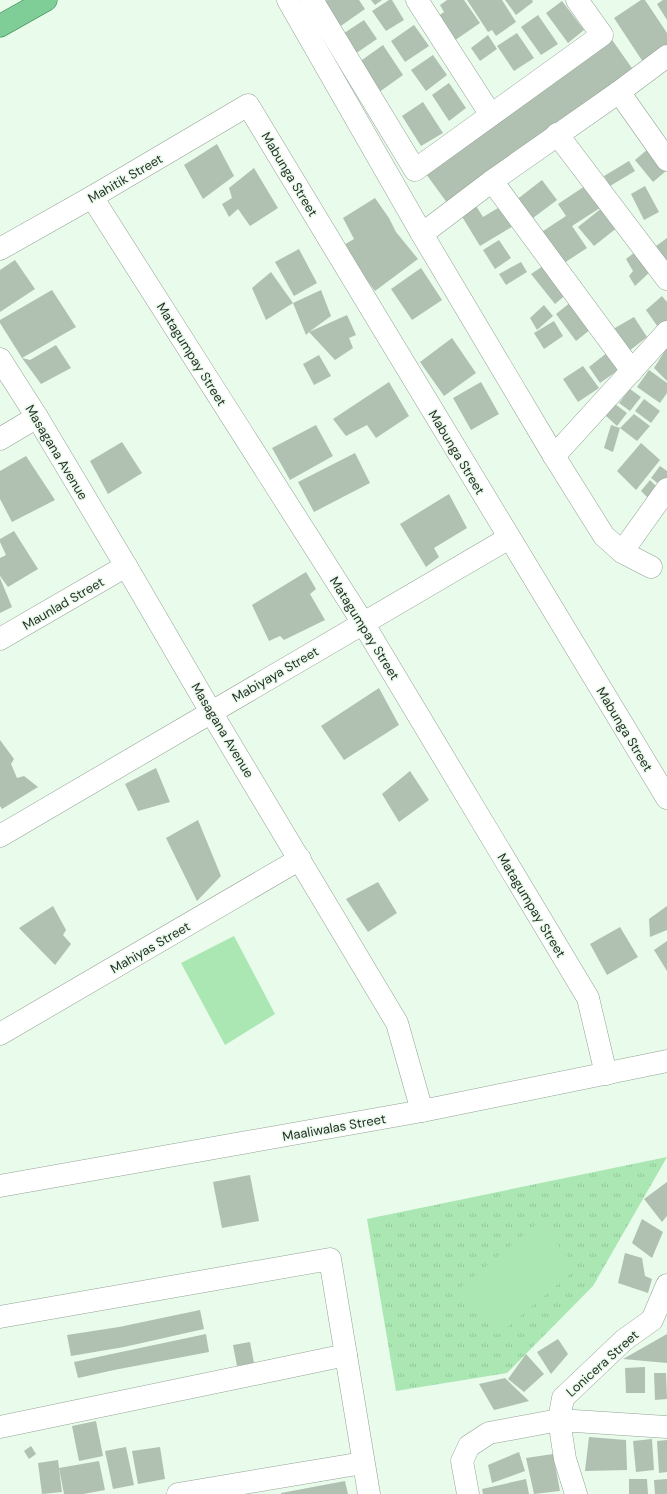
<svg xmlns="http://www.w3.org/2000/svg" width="667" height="1494" font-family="'DM Sans',sans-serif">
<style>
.grass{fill:url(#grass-tufts)}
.pitch{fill:#aae7b3}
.building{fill:#b0c1b2}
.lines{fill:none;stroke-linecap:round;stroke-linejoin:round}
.minor-casing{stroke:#92a294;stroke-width:23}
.major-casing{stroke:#298043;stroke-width:23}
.minor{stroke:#fff;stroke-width:22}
.major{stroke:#7fcd97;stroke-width:22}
.labels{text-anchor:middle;stroke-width:3;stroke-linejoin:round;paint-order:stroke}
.street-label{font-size:13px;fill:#292f29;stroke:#e9fbeb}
</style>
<defs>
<pattern id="grass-tufts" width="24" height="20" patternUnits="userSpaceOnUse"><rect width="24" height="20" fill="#aae7b3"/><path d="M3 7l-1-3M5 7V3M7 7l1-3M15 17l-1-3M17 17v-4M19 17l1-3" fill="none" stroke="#92c69a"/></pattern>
</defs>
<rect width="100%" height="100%" fill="#e9fbeb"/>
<polygon class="grass" points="667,1157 593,1286 507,1373 396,1391 367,1219"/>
<g class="pitch">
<polygon points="234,936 275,1014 225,1045 181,963"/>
<polygon points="539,1222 577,1268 498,1335 459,1289"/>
</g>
<g class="building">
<polygon points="327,0 359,0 365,9 335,30 318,6"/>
<polygon points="371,0 382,0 375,5"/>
<polygon points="389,0 392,0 404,20 386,31 372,11"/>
<polygon points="447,0 464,0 480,23 451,43 434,19 444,12 440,5"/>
<polygon points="467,0 502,0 516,22 496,36 492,30 488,32"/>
<polygon points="505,0 532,0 533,2 516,15"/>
<polygon points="641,0 645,0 667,33 667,50 645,65 614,18"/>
<polygon points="663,0 667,0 667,20 657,4"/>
<polygon points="562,1 584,30 568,43 546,13"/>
<polygon points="538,15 558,44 541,55 521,27"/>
<polygon points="364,20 377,39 352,56 338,37"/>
<polygon points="414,25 429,46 405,62 391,41"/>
<polygon points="517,33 534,58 514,71 497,46"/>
<polygon points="488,35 497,49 480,61 471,48"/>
<polygon points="610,37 634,71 448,204 426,174"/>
<polygon points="383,45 403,75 375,95 355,65"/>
<polygon points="433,55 447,75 426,91 411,70"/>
<polygon points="449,83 466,108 449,121 432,95"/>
<polygon points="423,102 443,133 421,146 402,116"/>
<polygon points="217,144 234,176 203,199 184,165"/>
<polygon points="648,149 666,171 653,182 635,160"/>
<polygon points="629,161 635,171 610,186 604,176"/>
<polygon points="254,168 278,208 250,226 238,209 229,217 222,204 232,198 229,188"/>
<polygon points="542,180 557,200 529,221 515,201"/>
<polygon points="585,186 600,208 572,226 587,248 558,267 537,235 566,216 558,204"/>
<polygon points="645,186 659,212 644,220 631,194"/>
<polygon points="375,198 389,218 396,232 418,259 375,291 342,246 354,239 343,218"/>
<polygon points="473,201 483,217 503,205 515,225 480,246 458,210"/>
<polygon points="603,207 618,227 594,246 578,227"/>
<polygon points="667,238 667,271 652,249"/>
<polygon points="499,240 511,258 495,269 483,250"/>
<polygon points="299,249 317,283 294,296 275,262"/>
<polygon points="639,249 653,269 635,286 629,276 633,271 626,259"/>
<polygon points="15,260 35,289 0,312 0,270"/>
<polygon points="521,262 527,272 506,285 499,274"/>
<polygon points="546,264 569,292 555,304 531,274"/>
<polygon points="421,268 442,300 412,320 391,289"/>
<polygon points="271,272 293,303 266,320 252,288"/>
<polygon points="52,290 76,327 22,358 0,323 0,320"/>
<polygon points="321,290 331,316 309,332 347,315 356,335 349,338 353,348 335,360 309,332 306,335 293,303"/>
<polygon points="662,296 667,302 667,320 660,330 646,310"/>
<polygon points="571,302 591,329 576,341 556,314"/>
<polygon points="544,305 553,316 537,330 530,318"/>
<polygon points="634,317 647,337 624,355 608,332"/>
<polygon points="554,321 563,336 544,349 534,333"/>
<polygon points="452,338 476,373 444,396 420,362"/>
<polygon points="56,345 71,368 41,384 22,358 30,360"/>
<polygon points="666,349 667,350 667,381 654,368"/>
<polygon points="608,352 620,369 600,383 589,367"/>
<polygon points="319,355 331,376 314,385 303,364"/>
<polygon points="583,366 599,388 578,402 563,379"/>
<polygon points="649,370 667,383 667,393 660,403 637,387"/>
<polygon points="389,382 409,416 376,438 367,425 346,436 333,419"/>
<polygon points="481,382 499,414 471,430 453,398"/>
<polygon points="630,389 641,397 630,411 619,403"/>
<polygon points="644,399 660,411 651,423 635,411"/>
<polygon points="615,404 627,413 617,426 605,415"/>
<polygon points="634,414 650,426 637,441 620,428 613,452 604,448 611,425 620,428"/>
<polygon points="316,425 333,456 290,480 272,448"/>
<polygon points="122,442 142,473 108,494 90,461"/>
<polygon points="641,443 660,460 636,490 617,471"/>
<polygon points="355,453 370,483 314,512 298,482"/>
<polygon points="26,456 55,500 12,522 0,499 0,471"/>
<polygon points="660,466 667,471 667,478 661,486 651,478"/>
<polygon points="650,480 658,488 651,501 641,491"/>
<polygon points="449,494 467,528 434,548 439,557 426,567 400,524"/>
<polygon points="14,531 38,569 8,587 0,576 0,558 6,555 0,542 0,539"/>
<polygon points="306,572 316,589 310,594 325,620 284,640 280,636 269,641 252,605"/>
<polygon points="0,578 12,607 0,613"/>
<polygon points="379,688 399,725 344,760 321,726"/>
<polygon points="0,740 14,759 11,764 17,778 24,776 38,787 2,809 0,806"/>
<polygon points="156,768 170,802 138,811 125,784"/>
<polygon points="410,771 429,800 399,822 382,794"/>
<polygon points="198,820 221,876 197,901 166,838"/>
<polygon points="378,882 397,913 368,932 346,899"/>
<polygon points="53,906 66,930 63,935 71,944 55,965 19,928"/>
<polygon points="667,906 667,930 650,937 649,919"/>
<polygon points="620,927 638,957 607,975 590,944"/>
<polygon points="667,941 667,971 654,950"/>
<polygon points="250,1175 259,1221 222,1228 213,1182"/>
<polygon points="667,1182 667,1216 662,1222 644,1199"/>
<polygon points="642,1219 663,1232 652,1258 632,1243"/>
<polygon points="625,1253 642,1258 645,1276 652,1279 648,1293 618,1283"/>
<polygon points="200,1310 204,1329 124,1347 71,1356 67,1335 119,1327"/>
<polygon points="206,1334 209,1352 114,1370 78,1378 74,1362"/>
<polygon points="667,1334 667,1363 623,1359"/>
<polygon points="558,1339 568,1354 551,1374 537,1352"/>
<polygon points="250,1342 254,1363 237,1366 233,1345"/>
<polygon points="526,1354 544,1374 524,1392 508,1379"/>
<polygon points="645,1367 645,1393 626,1393 625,1368"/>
<polygon points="654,1373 666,1373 667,1399 655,1400"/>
<polygon points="505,1378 529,1401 494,1410 479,1384"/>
<polygon points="96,1421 103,1456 79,1461 72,1426"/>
<polygon points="589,1437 626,1440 627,1470 585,1471"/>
<polygon points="652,1439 654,1470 636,1472 633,1441"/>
<polygon points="667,1440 667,1472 659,1473 657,1441"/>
<polygon points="31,1446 36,1454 29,1459 24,1451"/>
<polygon points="126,1447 134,1485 113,1489 105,1451"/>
<polygon points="160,1447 165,1479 138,1484 132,1451"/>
<polygon points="519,1452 525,1471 492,1483 488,1465"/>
<polygon points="553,1454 560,1491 534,1494 526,1458"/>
<polygon points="58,1460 62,1492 42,1494 38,1463"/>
<polygon points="99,1461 105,1490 83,1494 64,1494 59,1468"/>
<polygon points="526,1479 529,1494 483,1494 482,1489"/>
<polygon points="629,1479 647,1479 648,1494 629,1494"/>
<polygon points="667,1479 667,1494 655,1494 654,1480"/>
<polygon points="345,1481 348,1494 281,1494 281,1493"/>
</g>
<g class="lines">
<defs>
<g id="minor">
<polyline points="288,0 422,234 554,456 604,536 622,552 651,567"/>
<polyline points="312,0 415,170 602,35 577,0"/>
<polyline points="417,0 491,115"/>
<polyline points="619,92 667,160"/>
<polyline points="557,134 667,279"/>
<polyline points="492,181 632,371"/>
<polyline points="92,197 363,623 588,998 606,1074"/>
<polyline points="422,234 492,181 619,92 667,56"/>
<polyline points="0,249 92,197 248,105 667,798"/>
<polyline points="0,359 37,417 126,566 211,712 397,1023 422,1111"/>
<polyline points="0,439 37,417"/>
<polyline points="554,456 667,332"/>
<polyline points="622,552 667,489"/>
<polyline points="0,639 126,566"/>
<polyline points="0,836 509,538"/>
<polyline points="0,1034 300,859"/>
<polyline points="0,1186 422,1111 667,1061"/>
<polyline points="0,1317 330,1259 369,1494"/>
<polyline points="0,1427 346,1355"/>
<polyline points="178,1494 363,1463"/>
<polyline points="468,1494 462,1461 469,1446 489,1433 559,1420 667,1427"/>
<polyline points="576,1494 565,1459 559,1420 563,1398 624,1340 652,1320 667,1285"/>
</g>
<polyline id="major" points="0,26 46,0"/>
</defs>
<use href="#minor" class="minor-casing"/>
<use href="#major" class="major-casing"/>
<use href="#minor" class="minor"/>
<use href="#major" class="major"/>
</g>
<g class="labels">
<g class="street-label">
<text transform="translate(290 174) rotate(59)" y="5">Mabunga Street</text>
<text transform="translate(125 178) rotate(-30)" y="5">Mahitik Street</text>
<text transform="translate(192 354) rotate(58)" y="5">Matagumpay Street</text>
<text transform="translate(57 452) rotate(59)" y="5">Masagana Avenue</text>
<text transform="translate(457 452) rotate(59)" y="5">Mabunga Street</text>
<text transform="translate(63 603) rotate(-30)" y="5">Maunlad Street</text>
<text transform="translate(365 628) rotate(58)" y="5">Matagumpay Street</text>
<text transform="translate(275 674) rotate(-30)" y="5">Mabiyaya Street</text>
<text transform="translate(625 729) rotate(59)" y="5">Mabunga Street</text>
<text transform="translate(223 730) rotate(59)" y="5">Masagana Avenue</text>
<text transform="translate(532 905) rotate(59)" y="5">Matagumpay Street</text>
<text transform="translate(150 947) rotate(-30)" y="5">Mahiyas Street</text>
<text transform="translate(334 1127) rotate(-10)" y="5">Maaliwalas Street</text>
<text transform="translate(602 1363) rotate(-42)" y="5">Lonicera Street</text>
</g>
</g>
</svg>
